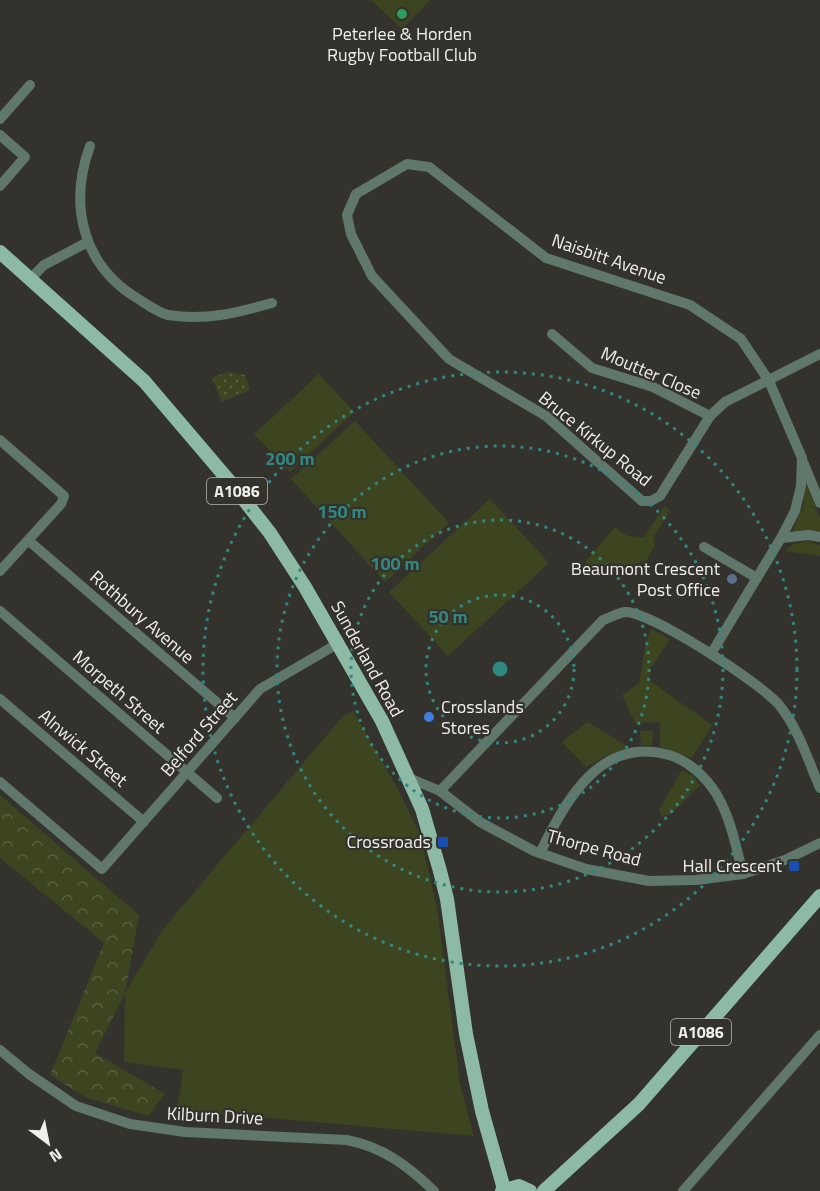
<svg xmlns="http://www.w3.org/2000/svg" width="820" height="1191" font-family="'Titillium Web',sans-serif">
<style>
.green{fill:#3d4420}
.forest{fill:url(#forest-crowns)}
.park{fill:url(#park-dots)}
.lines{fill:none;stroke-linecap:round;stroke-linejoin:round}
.minor{stroke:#60776c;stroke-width:10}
.major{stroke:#8cbaa5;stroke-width:14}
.ring{fill:none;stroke:#318881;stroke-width:3;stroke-dasharray:3 6}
.leisure-dot{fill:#2e9e5b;stroke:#34322d;stroke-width:2}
.service-dot{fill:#5c6f8a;stroke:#34322d;stroke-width:2}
.shop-dot{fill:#3f7fe0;stroke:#34322d;stroke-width:2}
.transit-dot{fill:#1a4fb4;stroke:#34322d;stroke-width:2}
.labels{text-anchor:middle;stroke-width:4.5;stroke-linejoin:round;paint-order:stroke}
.shield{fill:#34322d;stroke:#b8b6b3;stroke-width:1.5}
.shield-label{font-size:16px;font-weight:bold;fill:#f0efec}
.poi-label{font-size:18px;fill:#f0efec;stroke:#34322d;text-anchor:end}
.street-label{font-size:18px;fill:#f0efec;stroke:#34322d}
.centre{fill:#318881;stroke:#34322d;stroke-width:3}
.ring-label{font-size:18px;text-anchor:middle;font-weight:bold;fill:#318881;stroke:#34322d;stroke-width:4.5;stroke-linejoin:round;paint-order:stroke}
</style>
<defs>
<pattern id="forest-crowns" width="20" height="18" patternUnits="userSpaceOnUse" patternTransform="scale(1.5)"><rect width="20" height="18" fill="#3d4420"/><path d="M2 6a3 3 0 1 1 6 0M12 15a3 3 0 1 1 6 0" fill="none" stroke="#595f41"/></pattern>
<pattern id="park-dots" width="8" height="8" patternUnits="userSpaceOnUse" patternTransform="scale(1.5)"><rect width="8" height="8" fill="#3d4420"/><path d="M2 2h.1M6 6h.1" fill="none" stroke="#595f41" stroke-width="1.8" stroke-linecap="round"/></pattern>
</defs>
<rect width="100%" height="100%" fill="#34322d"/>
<g class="green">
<polygon points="371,0 430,0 402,29"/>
<polygon points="319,374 354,412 290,472 254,434"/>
<polygon points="355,421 449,523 385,582 291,479"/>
<polygon points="805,482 820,518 820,531 792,532 803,507"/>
<polygon points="490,499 549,563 448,656 389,592"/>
<polygon points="665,506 670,510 654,537 655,546 646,561 599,574 585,562 615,527 627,536 644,537"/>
<polygon points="807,541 820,545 820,556 785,551 792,545"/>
<polygon points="651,629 670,639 651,668 649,680 712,725 692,758 660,747 660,722 635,723 622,695 639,683 646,643"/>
<polygon points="353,711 398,789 420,835 437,907 460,1083 474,1136 177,1110 183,1070 124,1062 125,993 163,929 343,716"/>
<polygon points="588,722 629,747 606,756 586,767 562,742"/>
<polygon points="640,731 653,731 652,745 641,745"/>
<polygon points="682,770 692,775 700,785 671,814 662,816 659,810"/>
</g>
<polygon class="forest" points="0,795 139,915 125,993 95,1053 165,1094 148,1116 87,1098 50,1075 104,943 0,858"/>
<polygon class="park" points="227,372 245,375 250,390 222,402 212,378"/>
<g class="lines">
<g class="minor">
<polyline points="0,119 30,85"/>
<polyline points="0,135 25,157 0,186"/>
<path d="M90,146C68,206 83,267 140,300C148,305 159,313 168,315C206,321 236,313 272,303"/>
<polyline points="31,278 44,265 86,243"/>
<polyline points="552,334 592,368 653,387 710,416"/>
<polyline points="0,440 64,496 61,504 0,571"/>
<polyline points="803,462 820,503"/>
<polyline points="781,538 809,535 820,537"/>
<polyline points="29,541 235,718"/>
<polyline points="704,547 757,578"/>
<polyline points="0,611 217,798"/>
<polyline points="711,654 781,538 795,511 801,486 802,458 769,381 741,339 690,305 546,258 429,167 407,164 356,194 347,215 351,234 372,276 449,359 546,416 642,501 651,501 660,496 710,416 725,402 820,354"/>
<polyline points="0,699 144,822"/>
<polyline points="409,778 440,791 480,822 534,851 586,869 649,881 696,880 743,874 785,860 820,843"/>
<polyline points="0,782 102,869 260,689 339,643"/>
<path d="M440,791L603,620C609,618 618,613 625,612C650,611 764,685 780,706C799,730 808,760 820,788"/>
<path d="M540,853C565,802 600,735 669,755C689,761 706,777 717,795C731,819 736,847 743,874"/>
<path d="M0,1050L29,1074L76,1106L130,1124L185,1132L347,1140C383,1147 408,1166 434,1191"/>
<polyline points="683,1191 820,1035"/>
</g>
<g class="major">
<polyline points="0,252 144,381 230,482 270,533 305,587 382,721 422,809 440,871 447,899 466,1034 482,1111 504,1189"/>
<polyline points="502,1191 519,1186 530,1191"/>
<polyline points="544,1191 639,1104 820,896"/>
</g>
</g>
<g class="ring">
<circle cx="500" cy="669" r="74"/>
<circle cx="500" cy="669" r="149"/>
<circle cx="500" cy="669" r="223"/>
<circle cx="500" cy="669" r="297"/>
</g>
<circle class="leisure-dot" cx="402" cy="14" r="6"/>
<circle class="service-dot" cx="732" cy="579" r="6"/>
<circle class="shop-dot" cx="429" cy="717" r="6"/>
<g class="transit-dot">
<rect x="437" y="836" width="12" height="12" rx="3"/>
<rect x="788" y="860" width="12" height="12" rx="3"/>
</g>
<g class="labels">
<g class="shield">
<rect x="207" y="478" width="60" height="26" rx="4.5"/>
<rect x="671" y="1019" width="60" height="26" rx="4.5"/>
</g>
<g class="shield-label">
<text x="237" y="497">A1086</text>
<text x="701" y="1038">A1086</text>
</g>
<g class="poi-label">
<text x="402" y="40" text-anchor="middle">Peterlee &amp; Horden<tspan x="402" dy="21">Rugby Football Club</tspan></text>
<text x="720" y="575">Beaumont Crescent<tspan x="720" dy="21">Post Office</tspan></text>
<text x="441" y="713" text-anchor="start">Crosslands<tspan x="441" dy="21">Stores</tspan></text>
<text x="431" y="848">Crossroads</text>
<text x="782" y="872">Hall Crescent</text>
</g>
<g class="street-label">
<text transform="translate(609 259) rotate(19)" y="6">Naisbitt Avenue</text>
<text transform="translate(651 373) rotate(23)" y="6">Moutter Close</text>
<text transform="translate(595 439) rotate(39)" y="6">Bruce Kirkup Road</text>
<text transform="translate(142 617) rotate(41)" y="6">Rothbury Avenue</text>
<text transform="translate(367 659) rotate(61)" y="6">Sunderland Road</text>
<text transform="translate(119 692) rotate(41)" y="6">Morpeth Street</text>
<text transform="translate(199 734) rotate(-49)" y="6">Belford Street</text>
<text transform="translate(83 748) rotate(40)" y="6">Alnwick Street</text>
<text transform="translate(594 848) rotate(15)" y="6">Thorpe Road</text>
<text transform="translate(215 1116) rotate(3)" y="6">Kilburn Drive</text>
</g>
</g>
<circle cx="500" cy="669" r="9" class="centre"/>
<g class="ring-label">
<text x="290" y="465">200 m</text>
<text x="342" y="518">150 m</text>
<text x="395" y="570">100 m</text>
<text x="448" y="623">50 m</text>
</g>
<g transform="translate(48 1143) rotate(148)" stroke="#34322d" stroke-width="4.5" paint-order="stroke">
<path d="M0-4.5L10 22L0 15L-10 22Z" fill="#f0efec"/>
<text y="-9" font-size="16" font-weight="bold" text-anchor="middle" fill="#f0efec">N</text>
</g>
</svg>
